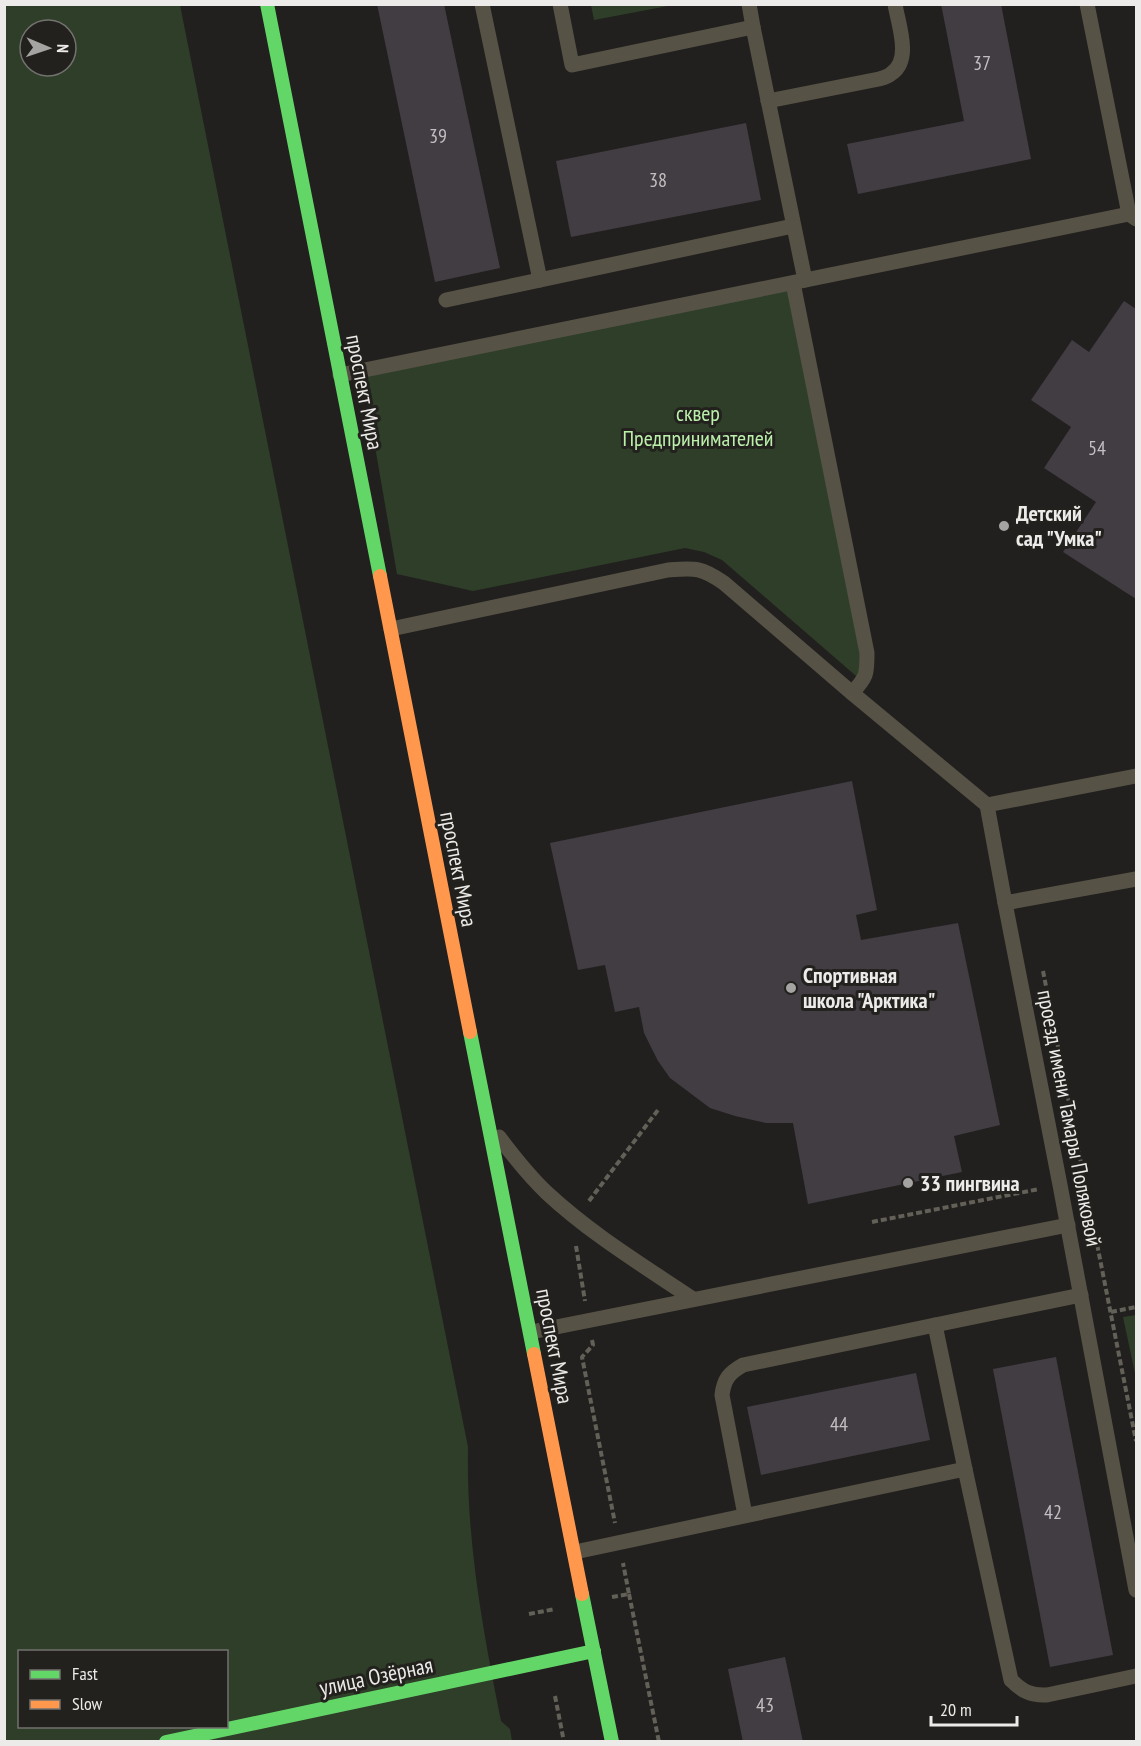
<svg xmlns="http://www.w3.org/2000/svg" width="1141" height="1746" font-family="'PT Sans Narrow',sans-serif">
<style>
.green{fill:#2e3e28;fill-rule:evenodd}
.building{fill:#423c43}
.lines{fill:none;stroke-linecap:round;stroke-linejoin:round}
.path{stroke:#636058;stroke-width:4;stroke-dasharray:6 3;stroke-linecap:butt}
.lane{stroke:#575246;stroke-width:15}
.fast{stroke:#63d668;stroke-width:14}
.slow{stroke:#ff974d;stroke-width:14}
.poi-dot{fill:#a5a4a2;stroke:#22211d;stroke-width:2}
.labels{text-anchor:middle;stroke-width:6;stroke-linejoin:round;paint-order:stroke}
.number-label{font-size:20px;fill:#c2bfc0}
.street-label{font-size:22px;fill:#ecebe9;stroke:#22211d}
.park-label{font-size:22px;fill:#bbf0ab;stroke:#22211d}
.poi-label{font-size:22px;font-weight:bold;fill:#ecebe9;stroke:#22211d;text-anchor:start}
</style>
<rect width="100%" height="100%" fill="#21201e"/>
<g class="green">
<path d="M5,5H180L468,1447C466,1540 483,1631 501,1721L510,1729L512,1741L5,1742ZM30,30H66V66H30ZM20,1652H226V1726H20Z"/>
<polygon points="591,5 591,4 673,5 594,20"/>
<polygon points="793,283 864,637 863,682 722,560 704,552 685,548 473,591 397,574 362,371"/>
<polygon points="1136,1315 1136,1378 1123,1317"/>
</g>
<g class="building">
<polygon points="377,4 444,4 500,268 435,282"/>
<polygon points="941,4 1001,4 1031,159 858,194 847,144 964,121"/>
<polygon points="746,123 761,200 571,237 556,161"/>
<polygon points="1124,301 1136,309 1136,599 1063,552 1096,502 1044,468 1071,427 1031,400 1072,340 1089,352"/>
<polygon points="852,781 877,910 856,915 861,940 958,923 1000,1125 954,1136 962,1172 808,1204 793,1123 766,1123 735,1116 710,1108 670,1078 658,1061 644,1033 639,1007 615,1012 605,965 578,970 550,843"/>
<polygon points="1056,1357 1113,1655 1050,1667 993,1369"/>
<polygon points="916,1373 930,1440 761,1475 747,1407"/>
<polygon points="785,1657 803,1742 743,1742 728,1669"/>
</g>
<g class="lines">
<g class="path">
<polyline points="1043,971 1136,1441"/>
<polyline points="589,1201 658,1110"/>
<polyline points="872,1222 1039,1189"/>
<polyline points="576,1246 585,1301"/>
<polyline points="1111,1312 1136,1307"/>
<polyline points="592,1340 593,1345 582,1357 615,1523"/>
<polyline points="629,1594 659,1742"/>
<polyline points="612,1597 629,1594 623,1563"/>
<polyline points="529,1614 555,1609"/>
<polyline points="555,1696 564,1742"/>
</g>
<g class="lane">
<polyline points="482,4 540,280"/>
<polyline points="560,4 572,65 753,27 749,4"/>
<polyline points="1087,4 1129,214"/>
<polyline points="753,27 805,280"/>
<path d="M768,101L879,79C883,78 889,76 892,73C912,59 898,24 895,4"/>
<path d="M793,283L867,653C867,674 867,677 852,693"/>
<polyline points="446,300 793,226"/>
<polyline points="340,375 1129,214 1136,219"/>
<path d="M391,629L668,570C695,568 701,567 724,583L852,693L987,805"/>
<polyline points="1136,776 987,805 1005,903 1060,1185 1136,1590"/>
<polyline points="1005,903 1136,879"/>
<path d="M499,1137C514,1157 529,1176 547,1193C591,1234 644,1266 693,1299"/>
<path d="M1081,1295L935,1325L965,1469L1011,1680C1022,1691 1031,1696 1047,1695L1136,1676"/>
<polyline points="531,1332 1068,1225"/>
<path d="M745,1515L722,1395C724,1379 729,1373 743,1365L935,1325"/>
<polyline points="575,1552 965,1469"/>
</g>
<g class="fast">
<polyline points="267,4 380,576"/>
<polyline points="470,1032 534,1354"/>
<polyline points="582,1594 612,1742"/>
<polyline points="166,1742 594,1651"/>
</g>
<g class="slow">
<polyline points="380,576 470,1032"/>
<polyline points="534,1354 582,1594"/>
</g>
</g>
<g class="poi-dot">
<circle cx="1004" cy="526" r="6"/>
<circle cx="791" cy="988" r="6"/>
<circle cx="908" cy="1183" r="6"/>
</g>
<g class="labels">
<g class="number-label">
<text x="982" y="70">37</text>
<text x="438" y="143">39</text>
<text x="658" y="187">38</text>
<text x="1097" y="455">54</text>
<text x="839" y="1431">44</text>
<text x="1053" y="1519">42</text>
<text x="765" y="1712">43</text>
</g>
<g class="street-label">
<text transform="translate(365 392) rotate(79)" y="8">проспект Мира</text>
<text transform="translate(459 869) rotate(79)" y="8">проспект Мира</text>
<text transform="translate(1070 1118) rotate(79)" y="8">проезд имени Тамары Поляковой</text>
<text transform="translate(555 1346) rotate(79)" y="8">проспект Мира</text>
<text transform="translate(376 1676) rotate(-12)" y="8">улица Озёрная</text>
</g>
<g class="park-label">
<text x="698" y="421">сквер<tspan x="698" dy="25">Предпринимателей</tspan></text>
</g>
<g class="poi-label">
<text x="1016" y="521">Детский<tspan x="1016" dy="25">сад "Умка"</tspan></text>
<text x="803" y="983">Спортивная<tspan x="803" dy="25">школа "Арктика"</tspan></text>
<text x="920" y="1191">33 пингвина</text>
</g>
</g>
<rect width="1141" height="1746" fill="none" stroke="#ecebe9" stroke-width="12"/>
<rect x="18" y="1650" width="210" height="78" fill="#22211d" stroke="#73726f" stroke-width="1.5"/>
<rect x="30" y="1670" width="30" height="9" fill="#63d668" stroke="#73726f" stroke-width="1.5"/>
<text x="72" y="1680" font-size="18" fill="#ecebe9">Fast</text>
<rect x="30" y="1700" width="30" height="9" fill="#ff974d" stroke="#73726f" stroke-width="1.5"/>
<text x="72" y="1710" font-size="18" fill="#ecebe9">Slow</text>
<g transform="translate(48 48) rotate(92)"><circle r="28" fill="#22211d" stroke="#73726f" stroke-width="1.5"/>
<path d="M0-4.5L10 22L0 15L-10 22Z" fill="#a5a4a2"/>
<text y="-9" font-size="16" font-weight="bold" text-anchor="middle" fill="#ecebe9">N</text>
</g>
<path d="M931 1716v9h86v-9" fill="none" stroke="#ecebe9" stroke-width="3"/>
<text x="940" y="1716" font-size="18" fill="#ecebe9" stroke="#22211d" stroke-width="4.5" paint-order="stroke">20 m</text>
</svg>
